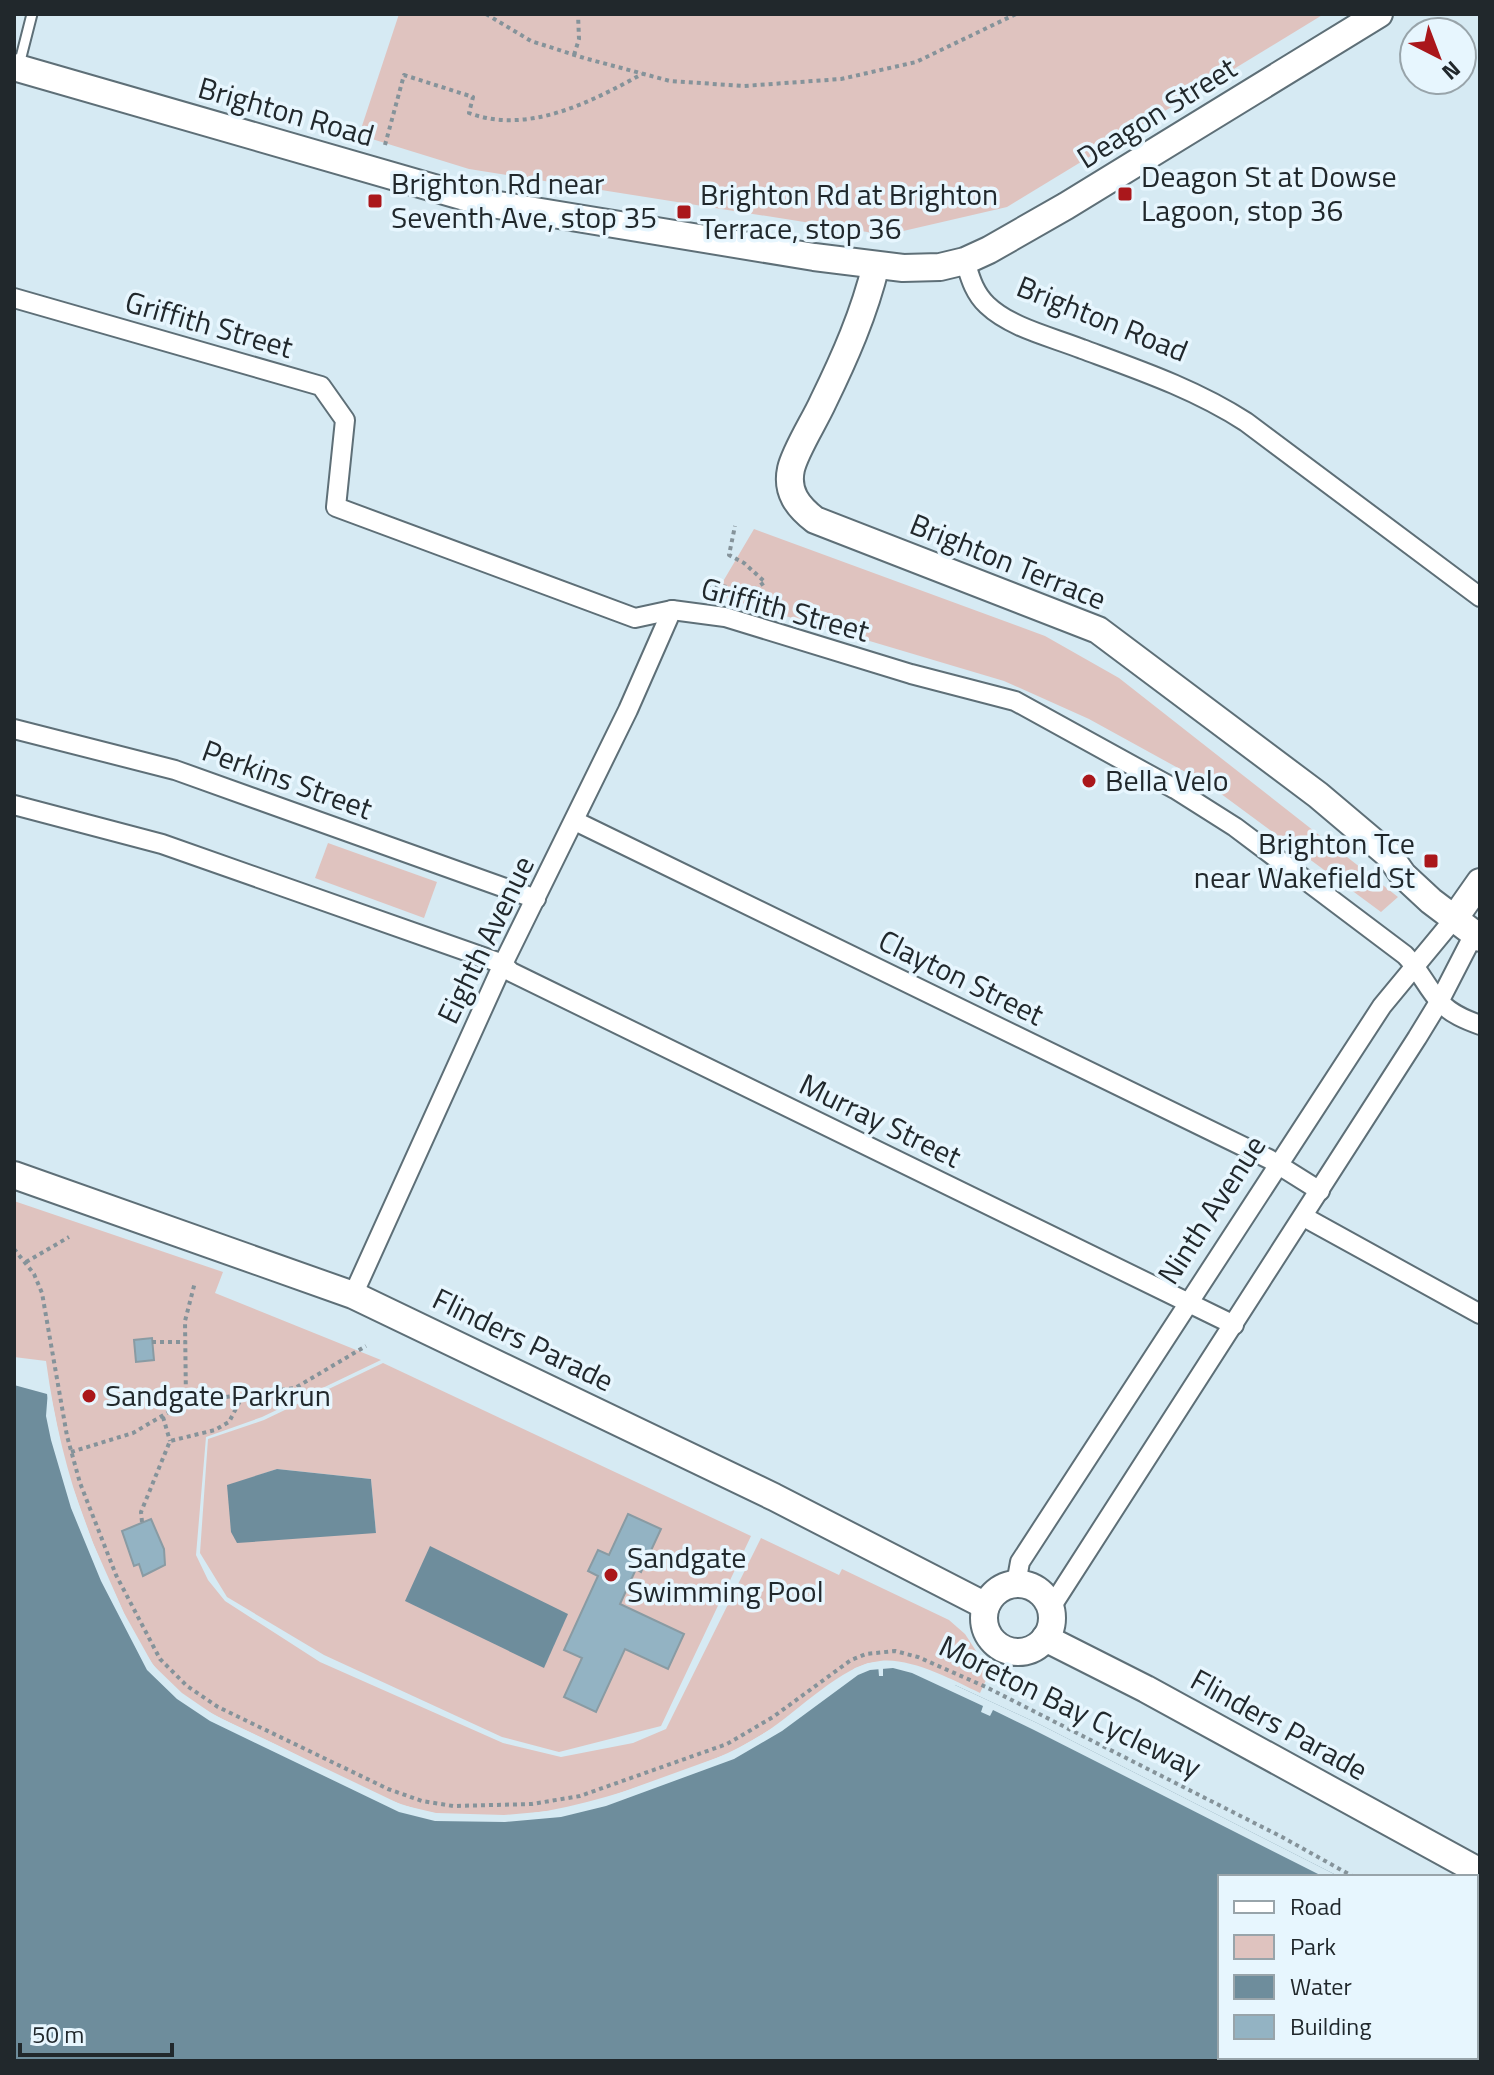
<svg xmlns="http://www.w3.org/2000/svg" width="1494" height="2075" font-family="'Titillium Web',sans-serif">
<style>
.green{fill:#dfc3bf;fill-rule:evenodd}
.water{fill:#6e8d9c}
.pier{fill:#d6eaf3}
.building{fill:#93b3c3;stroke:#899ba3;stroke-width:2}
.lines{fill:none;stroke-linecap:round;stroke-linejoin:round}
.lane-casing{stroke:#5e6f77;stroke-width:13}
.street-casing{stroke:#5e6f77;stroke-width:22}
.secondary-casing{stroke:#5e6f77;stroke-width:30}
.path{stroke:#85939a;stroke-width:4;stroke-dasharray:4 4;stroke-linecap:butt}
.lane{stroke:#fff;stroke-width:9}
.street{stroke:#fff;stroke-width:18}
.secondary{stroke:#fff;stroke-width:26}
.poi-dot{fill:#aa171b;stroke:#e7f6fe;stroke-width:3}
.labels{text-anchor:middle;stroke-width:7;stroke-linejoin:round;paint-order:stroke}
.street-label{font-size:30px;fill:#21282c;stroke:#e7f6fe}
.poi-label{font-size:30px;fill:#21282c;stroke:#e7f6fe;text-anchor:start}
</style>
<rect width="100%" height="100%" fill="#d6eaf3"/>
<g class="green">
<polygon points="399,14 1324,14 1007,207 886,235 469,169 359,135"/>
<polygon points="754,529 1045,636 1119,678 1398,897 1381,912 1209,785 1089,719 1004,681 715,595"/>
<polygon points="328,843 437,882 424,918 315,878"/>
<path d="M14,1201L223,1272L215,1293L381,1360L262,1417L206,1437L196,1555L208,1580L225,1601L320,1662L503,1743L561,1757L633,1743L666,1729L761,1538L839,1575L842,1569L949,1620L965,1634L978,1654L993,1665L980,1693C953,1680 910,1657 880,1661C841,1665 799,1711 766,1732C734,1753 700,1765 664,1778C590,1804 514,1826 434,1813C383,1804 322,1767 275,1744C238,1726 198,1711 168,1682C145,1659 130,1627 117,1598C79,1518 58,1448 46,1361L14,1357Z"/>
<path d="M383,1363L751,1536L661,1726L559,1752L502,1737L324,1655L227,1597L200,1553L208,1439L264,1420ZM277,1469L371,1479L376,1533L227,1486Z"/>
</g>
<g class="water">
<polygon points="14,1385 47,1394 63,1467 105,1580 151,1667 196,1708 383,1800 419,1813 504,1818 582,1808 706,1766 756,1742 844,1679 878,1664 879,1676 883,1676 883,1663 955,1685 1037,1723 1340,1877 1220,1877 1220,2057 1476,2057 1476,1954 1480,1957 1480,2061 14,2061"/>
<polygon points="277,1469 371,1479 376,1533 237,1543 231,1532 227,1485"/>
<polygon points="430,1546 568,1614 544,1668 405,1601"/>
</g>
<polygon class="pier" points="48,1390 50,1391 65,1466 93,1543 124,1613 153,1665 182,1693 214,1715 402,1805 436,1813 504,1815 560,1810 603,1799 730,1753 778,1725 855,1668 868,1663 893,1661 956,1682 955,1685 1037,1723 1340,1877 1324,1877 1034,1730 993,1710 990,1716 981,1712 983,1706 912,1673 893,1668 870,1670 858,1675 782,1731 734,1759 606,1806 561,1817 505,1822 435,1821 399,1812 210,1721 177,1699 147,1670 101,1581 71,1508 51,1440 46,1416"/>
<g class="building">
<polygon points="152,1338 154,1360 136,1362 134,1340"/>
<polygon points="628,1514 661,1529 641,1572 636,1569 620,1604 684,1634 668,1669 625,1649 596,1712 564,1697 582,1658 564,1650 598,1576 588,1571 598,1550 609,1555"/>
<polygon points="151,1519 164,1549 165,1565 143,1576 139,1564 134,1566 122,1531"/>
</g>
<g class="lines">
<defs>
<polyline id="lane" points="19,65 32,14"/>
<g id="street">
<path d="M965,261C970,277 974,293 987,305C1011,328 1052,337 1082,349C1139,370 1195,389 1246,422L1480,597"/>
<path d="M14,298L321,386L345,420L336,507L635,618L672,610L725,617L911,674L1015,701L1175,789L1235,827L1405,955C1419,969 1427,988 1440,1002C1451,1014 1466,1020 1480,1025"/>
<polyline points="14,729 175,770 536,899"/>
<polyline points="14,805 162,844 503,964 511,972 1234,1325"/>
<polyline points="575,821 1269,1159 1320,1191"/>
<polyline points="1304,1217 1480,1314"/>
<polyline points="353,1295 503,964 628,710 672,610"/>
<polyline points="1016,1584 1020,1562 1382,1006 1454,919"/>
<polyline points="1050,1609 1417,1038 1439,1002 1474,934"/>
</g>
<g id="secondary">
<polyline points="14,67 486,203 814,257 903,268 940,267 965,261 989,250 1066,206 1379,14"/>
<path d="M876,265C864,314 845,357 823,402C815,420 795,451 791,469C786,492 798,507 815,520L1098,630L1318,795L1389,855L1403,875L1431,901L1480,938"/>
<polyline points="1454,919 1480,882"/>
<polyline points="14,1175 353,1295 774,1497 986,1606"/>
<circle cx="1018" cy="1618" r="34"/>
<polyline points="1045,1638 1146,1689 1480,1872"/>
</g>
</defs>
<use href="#lane" class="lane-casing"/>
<use href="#street" class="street-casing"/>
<use href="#secondary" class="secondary-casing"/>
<g class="path">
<polyline points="486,14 531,41 584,58 670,81 744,86 841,79 916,62 1016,14"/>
<polyline points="574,55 579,39 578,14"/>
<path d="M385,145L404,75L473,97L469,113C528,135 591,102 642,74"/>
<polyline points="705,597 707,591 715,585 752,591 765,582 744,563 729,555 735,526"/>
<polyline points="14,1249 34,1274 42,1293 67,1436 80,1483 116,1575 160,1659 187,1686 218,1707 388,1789 422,1801 453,1806 532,1804 580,1796 727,1744 773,1717 851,1660 866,1654 895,1651 918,1657 986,1687 1282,1837 1354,1877"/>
<polyline points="26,1262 69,1237"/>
<polyline points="152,1342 186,1342"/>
<polyline points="186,1402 295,1388 366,1346"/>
<polyline points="163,1417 170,1441"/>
<polyline points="71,1452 133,1433 186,1402 185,1321 195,1282"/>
<polyline points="142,1522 141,1512 170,1441 215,1430 229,1422 243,1395"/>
<polyline points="1476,1944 1480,1946"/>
</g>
<use href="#lane" class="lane"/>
<use href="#street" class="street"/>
<use href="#secondary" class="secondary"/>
</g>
<g class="poi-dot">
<rect x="1117" y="186" width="16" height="16" rx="4"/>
<rect x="367" y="193" width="16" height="16" rx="4"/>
<rect x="676" y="204" width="16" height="16" rx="4"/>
<circle cx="1089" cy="781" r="8"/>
<rect x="1423" y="853" width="16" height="16" rx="4"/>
<circle cx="89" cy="1396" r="8"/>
<circle cx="611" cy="1575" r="8"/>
</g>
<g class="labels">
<g class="street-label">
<text transform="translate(286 112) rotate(16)" y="10">Brighton Road</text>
<text transform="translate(1157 113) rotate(-32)" y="10">Deagon Street</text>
<text transform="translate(1102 319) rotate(22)" y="10">Brighton Road</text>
<text transform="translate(209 325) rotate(16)" y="10">Griffith Street</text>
<text transform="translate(1008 562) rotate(22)" y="10">Brighton Terrace</text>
<text transform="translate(785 610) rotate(15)" y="10">Griffith Street</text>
<text transform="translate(287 780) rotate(20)" y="10">Perkins Street</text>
<text transform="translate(486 940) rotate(-64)" y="10">Eighth Avenue</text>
<text transform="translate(961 978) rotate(26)" y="10">Clayton Street</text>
<text transform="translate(880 1121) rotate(26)" y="10">Murray Street</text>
<text transform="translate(1212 1210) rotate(-57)" y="10">Ninth Avenue</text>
<text transform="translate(523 1340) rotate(26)" y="10">Flinders Parade</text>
<text transform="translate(1070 1707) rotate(26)" y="10">Moreton Bay Cycleway</text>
<text transform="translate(1279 1725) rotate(29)" y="10">Flinders Parade</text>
</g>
<g class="poi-label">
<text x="1141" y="187">Deagon St at Dowse<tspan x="1141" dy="34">Lagoon, stop 36</tspan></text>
<text x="391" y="194">Brighton Rd near<tspan x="391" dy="34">Seventh Ave, stop 35</tspan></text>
<text x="700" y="205">Brighton Rd at Brighton<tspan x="700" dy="34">Terrace, stop 36</tspan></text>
<text x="1105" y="791">Bella Velo</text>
<text x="1415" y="854" text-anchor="end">Brighton Tce<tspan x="1415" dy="34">near Wakefield St</tspan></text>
<text x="105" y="1406">Sandgate Parkrun</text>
<text x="627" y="1568">Sandgate<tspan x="627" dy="34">Swimming Pool</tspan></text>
</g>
</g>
<rect width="1494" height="2075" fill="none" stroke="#21282c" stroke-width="32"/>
<rect x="1218" y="1875" width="260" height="184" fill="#e7f6fe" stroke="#98a4aa" stroke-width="2"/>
<rect x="1234" y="1901" width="40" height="12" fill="#ffffff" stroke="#98a4aa" stroke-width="2"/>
<text x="1290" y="1915" font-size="24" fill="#21282c">Road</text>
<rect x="1234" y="1935" width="40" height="24" fill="#dfc3bf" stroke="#98a4aa" stroke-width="2"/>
<text x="1290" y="1955" font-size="24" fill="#21282c">Park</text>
<rect x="1234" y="1975" width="40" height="24" fill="#6e8d9c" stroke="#98a4aa" stroke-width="2"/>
<text x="1290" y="1995" font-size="24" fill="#21282c">Water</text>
<rect x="1234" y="2015" width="40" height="24" fill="#93b3c3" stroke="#98a4aa" stroke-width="2"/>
<text x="1290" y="2035" font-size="24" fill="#21282c">Building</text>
<g transform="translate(1438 56) rotate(138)"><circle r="38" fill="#e7f6fe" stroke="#98a4aa" stroke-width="2"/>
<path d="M0-6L14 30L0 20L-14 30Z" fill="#aa171b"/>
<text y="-12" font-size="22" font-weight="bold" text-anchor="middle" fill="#21282c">N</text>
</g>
<path d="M20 2043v12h152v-12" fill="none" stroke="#21282c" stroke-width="4"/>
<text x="32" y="2043" font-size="24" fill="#21282c" stroke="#e7f6fe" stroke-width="6" paint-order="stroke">50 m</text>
</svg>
